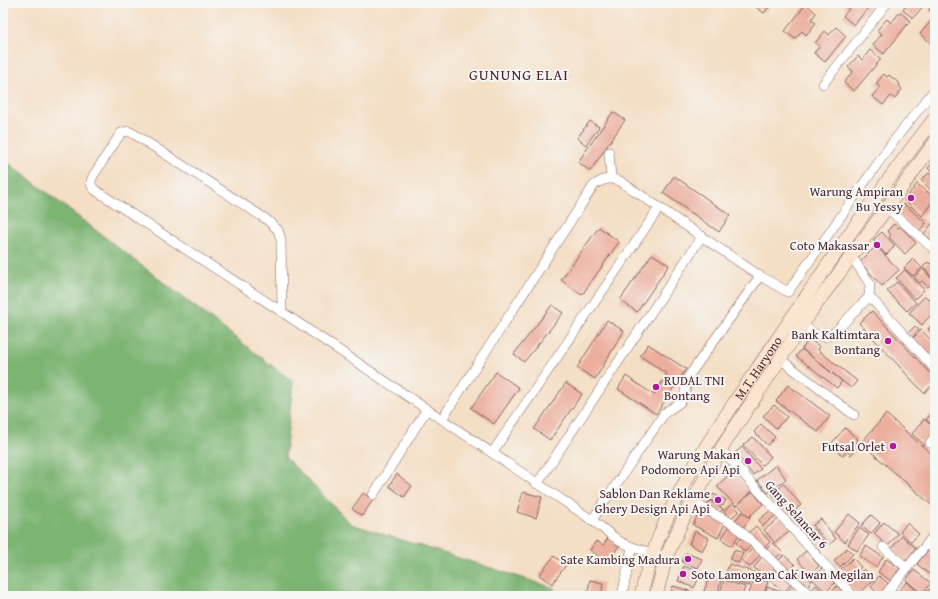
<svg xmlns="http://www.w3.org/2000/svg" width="938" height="599" font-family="'Gentium Book Plus',serif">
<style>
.forest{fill:#7bb472;stroke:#626a4e}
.building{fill:#ecaf9e}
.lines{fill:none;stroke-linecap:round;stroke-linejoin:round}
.minor-casing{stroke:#866261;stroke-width:10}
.secondary-casing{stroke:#866261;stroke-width:14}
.minor{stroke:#fff;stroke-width:9}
.secondary{stroke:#fce5d0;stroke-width:13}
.poi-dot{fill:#b5179e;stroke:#f6f6f2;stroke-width:1.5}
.labels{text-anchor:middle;stroke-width:4;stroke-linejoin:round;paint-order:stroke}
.poi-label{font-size:13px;fill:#4a1f2b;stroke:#f6f6f2;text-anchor:end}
.street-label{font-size:13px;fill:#4a1f2b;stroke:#f6f6f2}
.quarter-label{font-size:15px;letter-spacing:1px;fill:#4a1f2b;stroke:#f6f6f2}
</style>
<rect width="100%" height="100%" fill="#f6f6f2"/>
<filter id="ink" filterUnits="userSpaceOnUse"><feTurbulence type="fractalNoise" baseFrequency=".025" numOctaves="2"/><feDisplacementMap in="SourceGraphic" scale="8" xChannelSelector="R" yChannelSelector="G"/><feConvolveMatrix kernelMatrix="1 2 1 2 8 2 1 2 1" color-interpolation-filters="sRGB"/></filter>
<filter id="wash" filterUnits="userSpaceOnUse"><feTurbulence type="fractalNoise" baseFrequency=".012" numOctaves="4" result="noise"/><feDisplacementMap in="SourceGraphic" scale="16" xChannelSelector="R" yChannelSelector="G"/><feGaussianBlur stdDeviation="0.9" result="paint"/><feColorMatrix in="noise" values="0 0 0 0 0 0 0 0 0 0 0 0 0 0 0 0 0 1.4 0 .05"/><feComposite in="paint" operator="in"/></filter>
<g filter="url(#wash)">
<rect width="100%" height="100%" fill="#f4dec4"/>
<polygon class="forest" points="3,159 293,382 285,457 351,524 554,588 553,596 3,596"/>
<g id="blocks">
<g class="building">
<polygon points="755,3 772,3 764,13 753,5"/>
<polygon points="846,3 872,3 854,25 843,16 849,9 844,6"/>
<polygon points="908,3 926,3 913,18 903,10"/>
<polygon points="934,3 935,3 935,16 929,10"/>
<polygon points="806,4 816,13 811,20 816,23 806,35 802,31 795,39 785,31"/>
<polygon points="900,12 910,21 884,54 873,45 882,34 877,30 887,19 891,23"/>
<polygon points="935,16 935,47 920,34"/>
<polygon points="836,27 846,36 825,62 814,53 820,46 815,43 825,31 829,35"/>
<polygon points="870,50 881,59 854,91 844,83 853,71 848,67 858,56 862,60"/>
<polygon points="884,74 887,77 889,75 900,84 899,86 902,89 895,99 891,96 883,105 872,96 880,87 876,84"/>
<polygon points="613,112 625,120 590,171 578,162"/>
<polygon points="590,121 599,127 586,145 577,138"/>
<polygon points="934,162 935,163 935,176 928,168"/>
<polygon points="929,173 935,179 935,194 921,180"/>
<polygon points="674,176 730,215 719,232 663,193"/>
<polygon points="917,184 935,198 922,216 904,200"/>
<polygon points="904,204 926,223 918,232 896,214"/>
<polygon points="934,221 935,222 935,243 924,234"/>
<polygon points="894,224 898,228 900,226 916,243 905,254 889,237 891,235 887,231"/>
<polygon points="599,227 619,242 582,295 561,280"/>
<polygon points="882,232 895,246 886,255 873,240"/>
<polygon points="876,246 899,270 882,286 860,262"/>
<polygon points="652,254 669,265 637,312 620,300"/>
<polygon points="913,259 922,268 913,276 904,268"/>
<polygon points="935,260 935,279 934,280 923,267 928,262 930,264"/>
<polygon points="923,269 934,281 928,287 922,281 919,283 914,277"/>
<polygon points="905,270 924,290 915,299 896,278"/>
<polygon points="897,282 916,303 907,311 887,291"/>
<polygon points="934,294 935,310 922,325 909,313 925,296 929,300"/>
<polygon points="552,305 563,313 524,362 514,354"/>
<polygon points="872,311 935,378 935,383 924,393 859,323"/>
<polygon points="607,320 624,331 595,379 577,368"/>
<polygon points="935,321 935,334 928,329"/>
<polygon points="915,326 919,330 912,338 908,333"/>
<polygon points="921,330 935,344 935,362 912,339"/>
<polygon points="809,339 820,347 818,350 857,381 851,388 802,349"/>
<polygon points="648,344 686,369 656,414 618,389 626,376 654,395 667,374 640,356"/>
<polygon points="802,349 842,381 837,388 796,356"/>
<polygon points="496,372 519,388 494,424 471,408"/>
<polygon points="566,383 582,394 550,440 534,429"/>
<polygon points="788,385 830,416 818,432 776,401"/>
<polygon points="774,405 787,417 776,428 763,416"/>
<polygon points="935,408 935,427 926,420"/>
<polygon points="886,414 935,457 935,508 861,443"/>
<polygon points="924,419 935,428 935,432 925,445 912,434"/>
<polygon points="761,424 775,437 767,445 754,432"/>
<polygon points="845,428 858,439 855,442 859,445 851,455 847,451 843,456 830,445"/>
<polygon points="753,437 771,457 762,465 743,445"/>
<polygon points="742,447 761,469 753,475 735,453"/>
<polygon points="776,465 786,479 768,493 757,480"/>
<polygon points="734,470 753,490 736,506 717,486"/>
<polygon points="397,474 412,486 404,497 389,486"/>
<polygon points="784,484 801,505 790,515 772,494"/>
<polygon points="523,492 542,497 536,518 517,512"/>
<polygon points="753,492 763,504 749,517 738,504"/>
<polygon points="363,493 373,500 362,516 352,509"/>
<polygon points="713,494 726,500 723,506 710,500"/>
<polygon points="710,501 723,509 719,514 706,506"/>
<polygon points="733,503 739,511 730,519 724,511"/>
<polygon points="772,509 776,515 763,526 759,520"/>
<polygon points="700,510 725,523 718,538 693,525"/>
<polygon points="742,512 750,518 742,529 734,522"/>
<polygon points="849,514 860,523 845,542 834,532"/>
<polygon points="871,515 880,523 871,534 861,526"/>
<polygon points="781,517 791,530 775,543 764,530"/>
<polygon points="821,519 836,539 829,545 813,525"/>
<polygon points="884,522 898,534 888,546 874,534"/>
<polygon points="907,523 919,534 911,542 900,532"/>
<polygon points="729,526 740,533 732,546 721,539"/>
<polygon points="756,526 770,542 761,550 747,534"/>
<polygon points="859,528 869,535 857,551 848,544"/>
<polygon points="814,529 825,545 815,552 804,536"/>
<polygon points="695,531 709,538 702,551 689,544"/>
<polygon points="902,536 916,548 904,561 891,549"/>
<polygon points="742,537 751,545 745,552 736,543"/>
<polygon points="608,538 619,546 607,563 590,550 596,541 603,545"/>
<polygon points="773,543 782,552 774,560 765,550"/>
<polygon points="754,546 762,552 750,567 742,561"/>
<polygon points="866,546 883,557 876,567 859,556"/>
<polygon points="847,548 853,554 840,567 834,561"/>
<polygon points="734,550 743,553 739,563 730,559"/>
<polygon points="806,551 819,566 810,574 797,559"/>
<polygon points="927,551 935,557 935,579 917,564"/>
<polygon points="686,553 702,559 698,568 682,562"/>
<polygon points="784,555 795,565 789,572 778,561"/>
<polygon points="554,556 566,565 552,584 539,575"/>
<polygon points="762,556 777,566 768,578 754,568"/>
<polygon points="853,558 861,567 848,580 839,571"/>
<polygon points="886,559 900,568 891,581 878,572"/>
<polygon points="729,564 754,572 749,586 724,578"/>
<polygon points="684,566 701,573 694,588 678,581"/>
<polygon points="779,568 794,581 784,592 769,579"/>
<polygon points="822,568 836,582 826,592 812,579"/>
<polygon points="799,569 812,581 805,588 792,576"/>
<polygon points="864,569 874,580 858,595 848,584"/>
<polygon points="914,570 931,583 922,594 906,580"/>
<polygon points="879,576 889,584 880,595 871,587"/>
<polygon points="709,577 721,581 717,595 704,591"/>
<polygon points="755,577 768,582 763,596 748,596"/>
<polygon points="590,580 603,583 601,596 587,596"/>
<polygon points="724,580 745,587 742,596 732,596 720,592"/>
<polygon points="907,582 921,595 920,596 901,596 897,593"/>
<polygon points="794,584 808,596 789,596 786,593"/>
<polygon points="816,585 827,596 814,596 810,592"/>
<polygon points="673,586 699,594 698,596 670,596"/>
<polygon points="837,586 847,596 833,596 830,593"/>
<polygon points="767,587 784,593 783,596 764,596"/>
<polygon points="929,589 935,593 935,596 924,596"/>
</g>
</g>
</g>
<g filter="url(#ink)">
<use href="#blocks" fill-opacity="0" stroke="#866261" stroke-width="1"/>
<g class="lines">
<defs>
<g id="minor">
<polyline points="823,84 887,3"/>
<polyline points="609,152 611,178"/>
<polyline points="887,208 935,250"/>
<polyline points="869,296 935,369"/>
<path d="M282,312L281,240L278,230L266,219L134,134L128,131L121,133L93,176C90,182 90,185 95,190L282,312L592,520L619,541L632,547L666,557"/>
<path d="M803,325C812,332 820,340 832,335L865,301L869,296L870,284L852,257"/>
<polyline points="780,359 854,415"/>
<path d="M442,419L594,185C604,179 609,177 620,181L760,276L788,292L892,143L935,89"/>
<polyline points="930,443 935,437"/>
<polyline points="721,449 853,596"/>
<polyline points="492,453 659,208"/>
<polyline points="537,484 702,236"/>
<polyline points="373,495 427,409"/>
<polyline points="692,502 733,524 810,595"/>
<path d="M592,520L664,414C671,406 679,407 684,397C687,390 684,384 688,377L760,276"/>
<polyline points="883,547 907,568"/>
<polyline points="622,596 632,547"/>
<polyline points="704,596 711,596"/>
<polyline points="884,596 935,534"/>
</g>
<g id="secondary">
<path id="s1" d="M641,596C659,505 723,420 774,344C826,267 878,191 935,118"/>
<polyline points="656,596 666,557 685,515 721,449 812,310 935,142"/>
</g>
</defs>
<use href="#minor" class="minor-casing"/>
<use href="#secondary" class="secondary-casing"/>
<use href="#minor" class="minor"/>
<use href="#secondary" class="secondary"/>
</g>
</g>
<g class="poi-dot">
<circle cx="911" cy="198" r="4"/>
<circle cx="877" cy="245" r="4"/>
<circle cx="888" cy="341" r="4"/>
<circle cx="656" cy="387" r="4"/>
<circle cx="893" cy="446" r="4"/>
<circle cx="748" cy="461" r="4"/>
<circle cx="718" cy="500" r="4"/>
<circle cx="688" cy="559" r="4"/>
<circle cx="683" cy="574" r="4"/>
</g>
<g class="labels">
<g class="poi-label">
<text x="903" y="196">Warung Ampiran<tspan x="903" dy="15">Bu Yessy</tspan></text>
<text x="869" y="250">Coto Makassar</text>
<text x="880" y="339">Bank Kaltimtara<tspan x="880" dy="15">Bontang</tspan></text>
<text x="664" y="385" text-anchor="start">RUDAL TNI<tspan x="664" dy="15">Bontang</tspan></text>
<text x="885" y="451">Futsal Orlet</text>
<text x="740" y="459">Warung Makan<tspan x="740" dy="15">Podomoro Api Api</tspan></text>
<text x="710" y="498">Sablon Dan Reklame<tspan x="710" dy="15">Ghery Design Api Api</tspan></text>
<text x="680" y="564">Sate Kambing Madura</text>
<text x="691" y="579" text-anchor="start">Soto Lamongan Cak Iwan Megilan</text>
</g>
<g class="street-label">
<text dy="5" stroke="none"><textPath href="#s1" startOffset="258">M.T. Haryono</textPath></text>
<text transform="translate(797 514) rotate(48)" y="5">Gang Selancar 6</text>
</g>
<g class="quarter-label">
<text x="519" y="80">GUNUNG ELAI</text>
</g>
</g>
<rect width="938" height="599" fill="none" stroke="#f6f6f2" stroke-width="16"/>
</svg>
